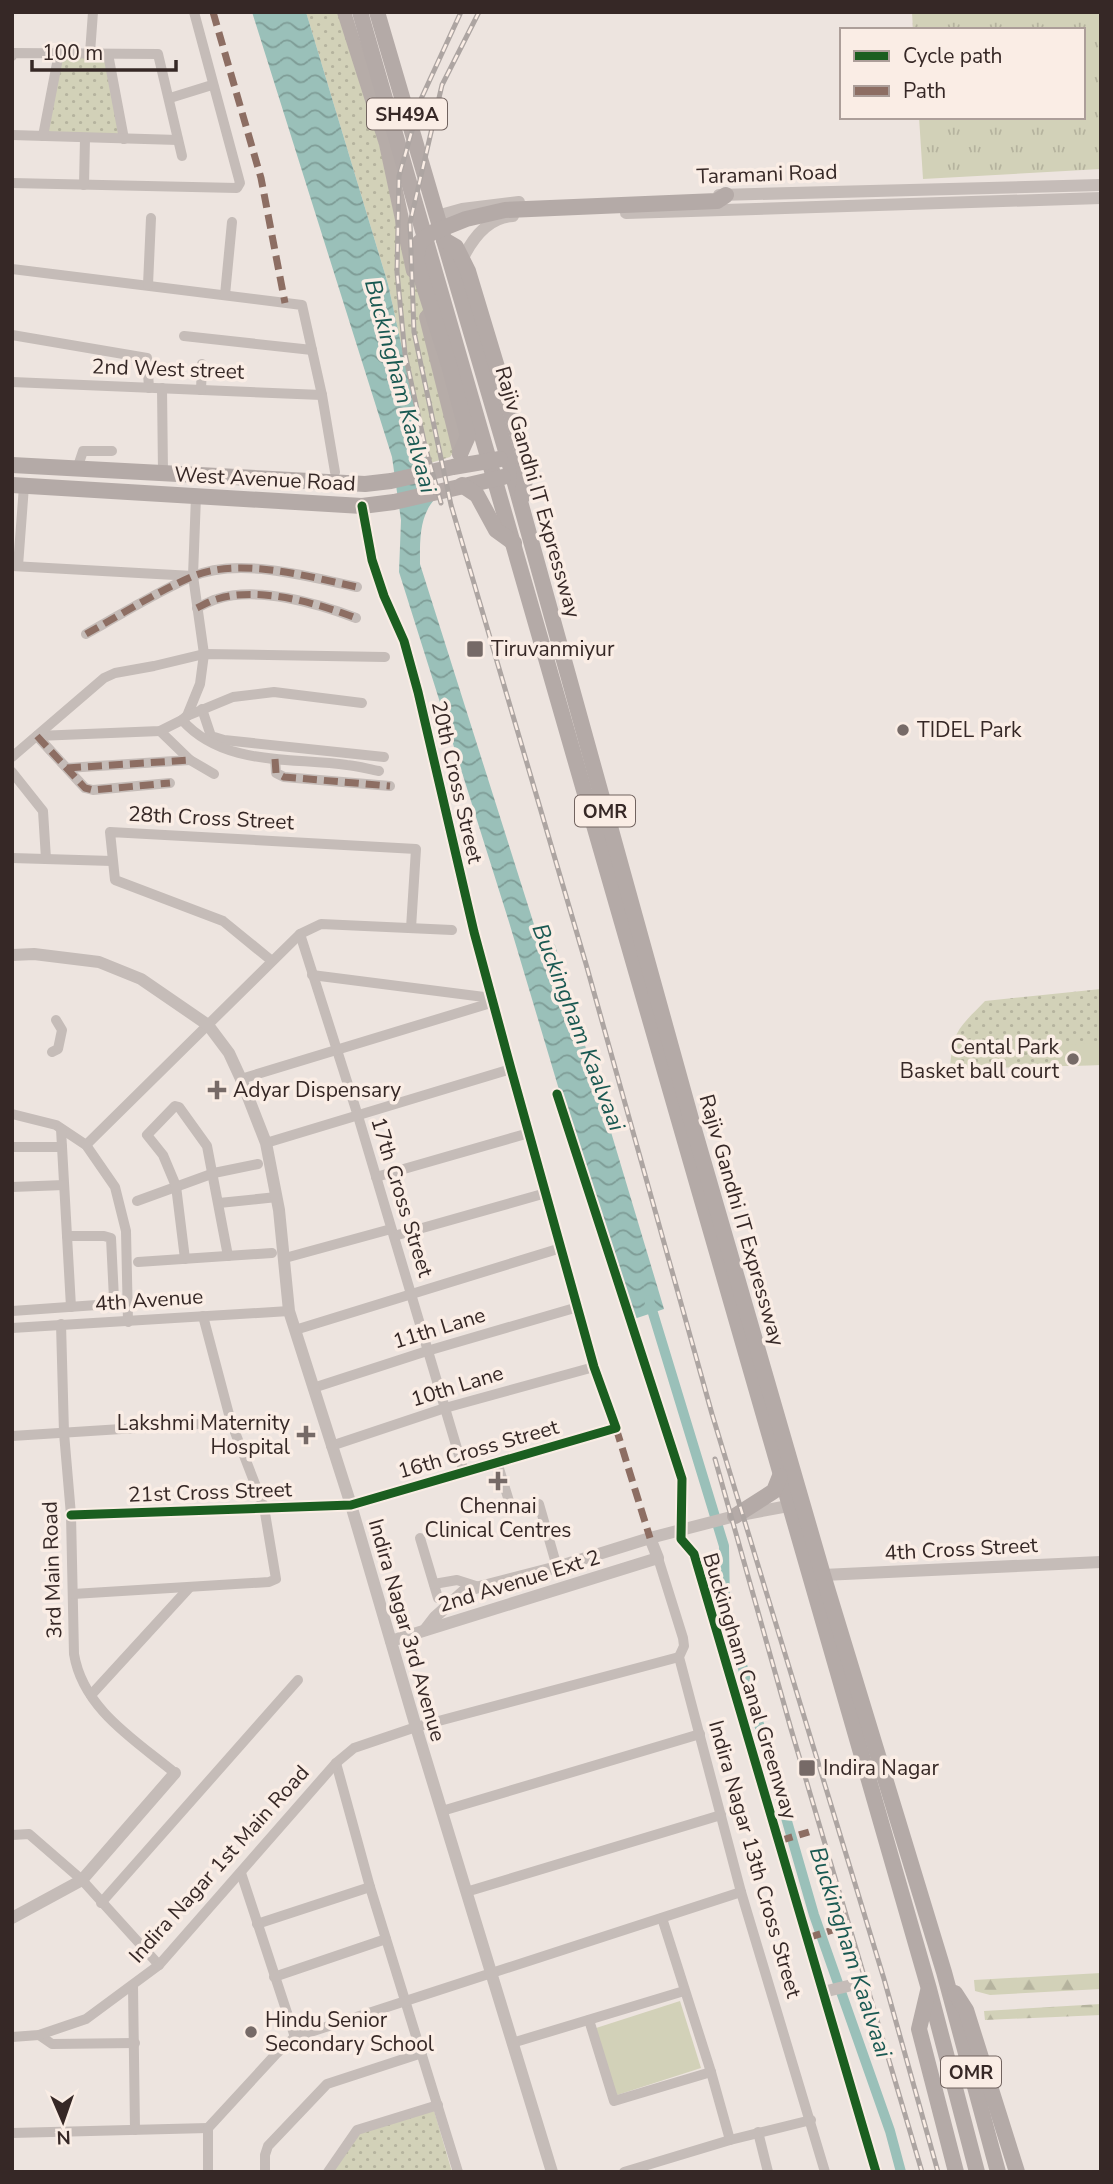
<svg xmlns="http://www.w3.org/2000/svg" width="1113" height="2184" font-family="'Nunito Sans',sans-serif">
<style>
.grass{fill:url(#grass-tufts)}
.forest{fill:url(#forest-firs)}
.park{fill:url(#park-dots)}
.pitch{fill:#d2d1b8}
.water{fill:url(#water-waves)}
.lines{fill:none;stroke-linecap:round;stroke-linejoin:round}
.canal{stroke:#9ac0b9;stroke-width:10}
.minor{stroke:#c5bcb8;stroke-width:10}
.tertiary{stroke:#c5bcb8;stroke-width:12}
.secondary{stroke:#b6aca8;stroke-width:14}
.primary{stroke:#b4aaa7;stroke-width:16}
.rail-casing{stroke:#ada5a2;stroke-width:5}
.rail{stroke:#faede5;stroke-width:2.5;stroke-dasharray:8;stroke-linecap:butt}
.quiet{stroke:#8d6e63;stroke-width:7;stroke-dasharray:14 7;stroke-linecap:butt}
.cycleway-casing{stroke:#faede5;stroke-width:13}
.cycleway{stroke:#1b5e20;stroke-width:9}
.poi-dot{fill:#766a67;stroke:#faede5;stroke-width:2.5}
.labels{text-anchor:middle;stroke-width:7;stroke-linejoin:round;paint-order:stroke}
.shield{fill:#faede5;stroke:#71635f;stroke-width:2}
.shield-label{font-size:19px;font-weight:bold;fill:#362826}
.street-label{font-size:21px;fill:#362826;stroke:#faede5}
.poi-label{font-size:21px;fill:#362826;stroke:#faede5;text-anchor:start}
.water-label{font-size:23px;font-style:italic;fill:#1a5952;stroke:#faede5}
</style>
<defs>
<pattern id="grass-tufts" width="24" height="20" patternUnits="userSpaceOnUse" patternTransform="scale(1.75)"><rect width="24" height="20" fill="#d2d1b8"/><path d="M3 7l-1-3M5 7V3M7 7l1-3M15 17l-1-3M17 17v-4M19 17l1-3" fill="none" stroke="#b5b39e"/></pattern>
<pattern id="forest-firs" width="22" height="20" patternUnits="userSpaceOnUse" patternTransform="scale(1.75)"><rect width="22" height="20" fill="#d2d1b8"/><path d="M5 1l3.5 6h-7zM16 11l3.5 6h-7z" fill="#b5b39e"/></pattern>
<pattern id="park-dots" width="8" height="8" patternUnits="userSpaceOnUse" patternTransform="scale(1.75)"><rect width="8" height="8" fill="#d2d1b8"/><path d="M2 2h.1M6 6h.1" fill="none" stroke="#b5b39e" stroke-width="1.8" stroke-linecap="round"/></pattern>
<pattern id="water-waves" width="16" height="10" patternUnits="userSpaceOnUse" patternTransform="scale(1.75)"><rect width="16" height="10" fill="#9ac0b9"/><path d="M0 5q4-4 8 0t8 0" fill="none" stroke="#7e9c96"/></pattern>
</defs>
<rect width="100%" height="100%" fill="#ede4df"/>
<polygon class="grass" points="912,12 1101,12 1101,169 923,179 919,117 1083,117 1083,30 913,30"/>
<g class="forest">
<polygon points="1101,1973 1101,1989 990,1995 975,1991 974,1980"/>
<polygon points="1101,2004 1101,2015 985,2020 984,2011"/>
</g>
<g class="park">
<polygon points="306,12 338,12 352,47 433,335 455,450 450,457 427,464 388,284"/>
<polygon points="62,57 105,58 120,136 48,134"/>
<path d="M1101,989V1065L950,1069C953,1030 958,1029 985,1001Z"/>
<polygon points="433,2107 452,2172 330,2172 358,2132"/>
</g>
<g class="pitch">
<polygon points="1101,1043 1101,1065 1052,1066 1051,1045"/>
<polygon points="680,2001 701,2068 614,2096 593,2029"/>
</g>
<path class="water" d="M252,12H306L388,284L435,499C419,516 420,541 420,564L537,934L555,945L664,1309L628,1321L509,922L399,572L401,520L392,457Z"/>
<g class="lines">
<polyline class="canal" points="649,1300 724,1546 725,1606 814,1915 890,2131 901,2172"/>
<g class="minor">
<polyline points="90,53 93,12"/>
<polyline points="108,54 124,139"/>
<polyline points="12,56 13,53 158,54 182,156"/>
<polyline points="170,98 212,85"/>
<polyline points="12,135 178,140"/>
<polyline points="43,136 59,53"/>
<polyline points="12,183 237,188 240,183 194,12"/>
<polyline points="84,185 85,138"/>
<polyline points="12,269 302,305 322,395 335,472"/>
<polyline points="148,285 151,218"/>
<polyline points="225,295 232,222"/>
<polyline points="12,335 147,358 149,388"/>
<polyline points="184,336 312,350"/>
<polyline points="12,382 322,395"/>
<polyline points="162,388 163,473"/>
<polyline points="201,390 202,364"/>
<polyline points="77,469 83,451 112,451"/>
<polyline points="12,566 193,576"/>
<polyline points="18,566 24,486"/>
<path d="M197,608C203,605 210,601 217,599C258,586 317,603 356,618"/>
<path d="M86,634C120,615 155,593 191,577C239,556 309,577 357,587"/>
<polyline points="202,709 211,736 224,740 384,757"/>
<polyline points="187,716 200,684 204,654 193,576 196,496"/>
<path d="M182,720C224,767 291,757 347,765C358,766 368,769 379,771"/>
<polyline points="160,731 190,760 214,774"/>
<polyline points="37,736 160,731 182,720 187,716 233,697 274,692 362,703"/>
<polyline points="37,736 85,788 93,790 170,783"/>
<polyline points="12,757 104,678 115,673 154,666 204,654 385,657"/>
<polyline points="275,759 276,773 284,777 390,786"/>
<polyline points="67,768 190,760"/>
<polyline points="12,772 43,811 46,859"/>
<polyline points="12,858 112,861"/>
<polyline points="300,934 358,1116 464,1472"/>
<polyline points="272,961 223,921 115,880 110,832 416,849 411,928"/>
<polyline points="312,975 492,998"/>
<polyline points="52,1052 58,1049 62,1030 56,1020"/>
<polyline points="241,1079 494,1002"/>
<polyline points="12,1114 56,1125 86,1145 115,1187 126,1231 128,1322"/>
<polyline points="61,1129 71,1307"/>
<polyline points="266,1143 511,1069"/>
<polyline points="86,1145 300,934 321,924 452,930"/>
<polyline points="12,1147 62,1147"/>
<polyline points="376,1177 529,1133"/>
<polyline points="12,1187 64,1185"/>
<polyline points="137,1201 214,1173 258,1164"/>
<polyline points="219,1203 277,1197"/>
<polyline points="394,1236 546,1193"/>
<polyline points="285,1258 391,1229"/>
<polyline points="185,1259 176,1186 163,1155 147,1135 175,1106 179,1107 207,1146 228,1256"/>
<polyline points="138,1262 272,1253"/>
<polyline points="12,1311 111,1304 114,1299 111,1238 104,1236 67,1236"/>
<path d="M61,1324L64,1433L71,1515L74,1654C83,1709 135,1740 175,1773"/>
<polyline points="12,1328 289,1311"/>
<polyline points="295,1330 561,1248"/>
<polyline points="313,1388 427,1351 578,1307"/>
<polyline points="12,1436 231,1422"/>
<polyline points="331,1446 445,1408 594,1367"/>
<polyline points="497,1462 509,1501"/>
<polyline points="539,1504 557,1567"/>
<polyline points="71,1515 351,1505 616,1428 594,1367 511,1069 474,932 418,692 404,641 384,596 372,560 362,506"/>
<polyline points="420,1538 438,1598"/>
<polyline points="658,1558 683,1638 684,1646 679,1657 741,1892 825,2172"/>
<polyline points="434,1584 457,1580 479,1587"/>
<polyline points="73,1594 269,1582 276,1579 264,1507 231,1422 203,1316"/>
<polyline points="91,1695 189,1588"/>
<polyline points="336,1763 370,1887 458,2172"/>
<polyline points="442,1811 700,1734"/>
<polyline points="12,1835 29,1834 82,1880 159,1965"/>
<polyline points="241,1873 295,2037"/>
<polyline points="466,1892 721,1815"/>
<polyline points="101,1903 298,1680"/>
<polyline points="662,1918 711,2072 730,2140"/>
<polyline points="257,1924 370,1887"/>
<polyline points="274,1977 386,1939"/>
<polyline points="133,1986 135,2130"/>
<polyline points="589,2020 614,2101 711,2072"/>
<polyline points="39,2035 52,2044 135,2043"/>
<polyline points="12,2037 39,2035 86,2019 159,1965 336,1763 354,1748 416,1727 679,1657"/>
<polyline points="512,2043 684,1991"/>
<polyline points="758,2132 768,2172"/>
<polyline points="12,2133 208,2128"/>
<polyline points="208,2172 208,2128 276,2054 295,2037 741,1892"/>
<polyline points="265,2172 265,2155 268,2146 327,2084 422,2053"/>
<polyline points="328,2172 357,2130 438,2105"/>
<polyline points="624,2172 730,2140 811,2120"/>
</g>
<g class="tertiary">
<polyline points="719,195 1101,185"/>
<polyline points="626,213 1101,198"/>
<polyline points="437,216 462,209 519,202"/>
<path d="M460,264C470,242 486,217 513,216"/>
<polyline points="12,955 34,954 99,962 141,979 208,1025 229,1053 241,1079 266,1143 279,1210 289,1311 351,1505 416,1727 552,2172"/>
<polyline points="823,1575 1101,1562"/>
<polyline points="425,1630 435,1617 464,1591 557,1567 650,1538 735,1516 799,1504"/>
<polyline points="391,1641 658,1558 650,1538"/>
<polyline points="12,1918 82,1880 175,1773"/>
<polyline points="823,1992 852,1985"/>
</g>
<g class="secondary">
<polyline points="344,12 386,144 413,271"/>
<polyline points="426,317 461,457"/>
</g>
<g class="primary">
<polyline points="360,12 929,1989 977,2172"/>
<polyline points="377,12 508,458 691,1119 823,1575 944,1972 998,2172"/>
<polyline points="444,240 456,247 468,271 522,450 525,480 522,497"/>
<polyline points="460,454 468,436 449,365 416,261 419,243 431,233 466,219 505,210 717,201 726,195"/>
<polyline points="12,465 365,484 391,481 453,467 500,459"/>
<polyline points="12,485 362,506 394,502 503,477"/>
<polyline points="462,485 477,495 496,530 514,543"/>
<polyline points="735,1516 774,1491 780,1476"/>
<polyline points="928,1991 919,2029 956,2172"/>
<polyline points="955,1993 966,2010 1017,2172"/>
</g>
<defs>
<g id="rail">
<polyline points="479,12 442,85 410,223 414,332 451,505 586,964 712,1414 884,1979 938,2172"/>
<polyline points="441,503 425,446 405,354 397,272 399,176 421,99 461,12"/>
<polyline points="715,1459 791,1729 922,2172"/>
</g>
</defs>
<use href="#rail" class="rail-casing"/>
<use href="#rail" class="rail"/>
<g class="quiet">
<polyline points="213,12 261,178 285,303"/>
<path d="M197,608C203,605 210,601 217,599C258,586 317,603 356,618"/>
<path d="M86,634C120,615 155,593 191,577C239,556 309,577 357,587"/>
<polyline points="37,736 85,788 93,790 170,783"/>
<polyline points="275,759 276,773 284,777 390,786"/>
<polyline points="67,768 190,760"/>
<polyline points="616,1428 650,1538"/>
<polyline points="779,1841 809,1832"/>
<polyline points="807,1938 836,1929"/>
</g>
<defs>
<g id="cycleway">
<polyline points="557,1094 682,1479 681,1539 694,1554 876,2172"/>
<polyline points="71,1515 351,1505 616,1428 594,1367 511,1069 474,932 418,692 404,641 384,596 372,560 362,506"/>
</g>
</defs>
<use href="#cycleway" class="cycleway-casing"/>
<use href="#cycleway" class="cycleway"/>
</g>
<g class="poi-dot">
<rect x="466" y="640" width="18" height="18" rx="3.5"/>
<circle cx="903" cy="730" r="7"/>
<circle cx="1073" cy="1059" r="7"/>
<path d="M213.5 1079.5h7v7h7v7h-7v7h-7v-7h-7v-7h7z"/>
<path d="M302.5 1424.5h7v7h7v7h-7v7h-7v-7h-7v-7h7z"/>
<path d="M494.5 1470.5h7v7h7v7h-7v7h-7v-7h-7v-7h7z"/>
<rect x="798" y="1759" width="18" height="18" rx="3.5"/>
<circle cx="251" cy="2032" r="7"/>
</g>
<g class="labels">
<g class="shield">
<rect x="367" y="98.5" width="80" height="31" rx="5"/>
<rect x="575" y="795.5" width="60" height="31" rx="5"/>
<rect x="941" y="2056.5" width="60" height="31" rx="5"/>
</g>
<g class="shield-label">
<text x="407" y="121">SH49A</text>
<text x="605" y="818">OMR</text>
<text x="971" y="2079">OMR</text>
</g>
<g class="street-label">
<text transform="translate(767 174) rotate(-2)" y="7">Taramani Road</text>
<text transform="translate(168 369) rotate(2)" y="7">2nd West street</text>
<text transform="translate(265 479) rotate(3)" y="7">West Avenue Road</text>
<text transform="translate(538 492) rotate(74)" y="7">Rajiv Gandhi IT Expressway</text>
<text transform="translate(457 782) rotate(77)" y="7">20th Cross Street</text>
<text transform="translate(211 818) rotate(3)" y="7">28th Cross Street</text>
<text transform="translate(402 1197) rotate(73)" y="7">17th Cross Street</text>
<text transform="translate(742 1220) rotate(74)" y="7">Rajiv Gandhi IT Expressway</text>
<text transform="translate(149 1300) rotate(-4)" y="7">4th Avenue</text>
<text transform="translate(439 1328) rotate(-17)" y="7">11th Lane</text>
<text transform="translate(457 1386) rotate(-17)" y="7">10th Lane</text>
<text transform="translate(478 1449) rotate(-16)" y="7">16th Cross Street</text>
<text transform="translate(210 1492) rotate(-2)" y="7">21st Cross Street</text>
<text transform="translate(961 1549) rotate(-3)" y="7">4th Cross Street</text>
<text transform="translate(52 1570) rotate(-92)" y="7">3rd Main Road</text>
<text transform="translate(519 1581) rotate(-17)" y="7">2nd Avenue Ext 2</text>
<text transform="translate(407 1630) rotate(74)" y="7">Indira Nagar 3rd Avenue</text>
<text transform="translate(750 1686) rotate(73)" y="7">Buckingham Canal Greenway</text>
<text transform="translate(755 1859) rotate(74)" y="7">Indira Nagar 13th Cross Street</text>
<text transform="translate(219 1864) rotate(-48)" y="7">Indira Nagar 1st Main Road</text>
</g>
<g class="poi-label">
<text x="491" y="656">Tiruvanmiyur</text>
<text x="917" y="737">TIDEL Park</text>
<text x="1059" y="1054" text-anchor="end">Cental Park<tspan x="1059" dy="24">Basket ball court</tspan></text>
<text x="233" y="1097">Adyar Dispensary</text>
<text x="290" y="1430" text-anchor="end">Lakshmi Maternity<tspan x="290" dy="24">Hospital</tspan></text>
<text x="498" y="1513" text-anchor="middle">Chennai<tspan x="498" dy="24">Clinical Centres</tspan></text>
<text x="823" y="1775">Indira Nagar</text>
<text x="265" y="2027">Hindu Senior<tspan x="265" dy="24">Secondary School</tspan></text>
</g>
<g class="water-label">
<text transform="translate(401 386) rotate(75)" y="8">Buckingham Kaalvaai</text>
<text transform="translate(579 1027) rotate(69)" y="8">Buckingham Kaalvaai</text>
<text transform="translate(851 1952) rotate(72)" y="8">Buckingham Kaalvaai</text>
</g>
</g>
<rect width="1113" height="2184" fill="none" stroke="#362826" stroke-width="28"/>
<rect x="840" y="28" width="245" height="91" fill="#faede5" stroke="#ac9e99" stroke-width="2"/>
<rect x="854" y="51" width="35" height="10" fill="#1b5e20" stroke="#ac9e99" stroke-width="2"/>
<text x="903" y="63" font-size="21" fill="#362826">Cycle path</text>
<rect x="854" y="86" width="35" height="10" fill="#8d6e63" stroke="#ac9e99" stroke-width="2"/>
<text x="903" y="98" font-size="21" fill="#362826">Path</text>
<g transform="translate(63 2121) rotate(178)" stroke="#faede5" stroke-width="5" paint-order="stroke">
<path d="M0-5L12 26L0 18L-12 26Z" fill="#362826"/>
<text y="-10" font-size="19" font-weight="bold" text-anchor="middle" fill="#362826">N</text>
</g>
<path d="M32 60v10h144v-10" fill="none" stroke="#362826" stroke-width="3.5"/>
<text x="42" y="60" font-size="21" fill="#362826" stroke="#faede5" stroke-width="5" paint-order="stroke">100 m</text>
</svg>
